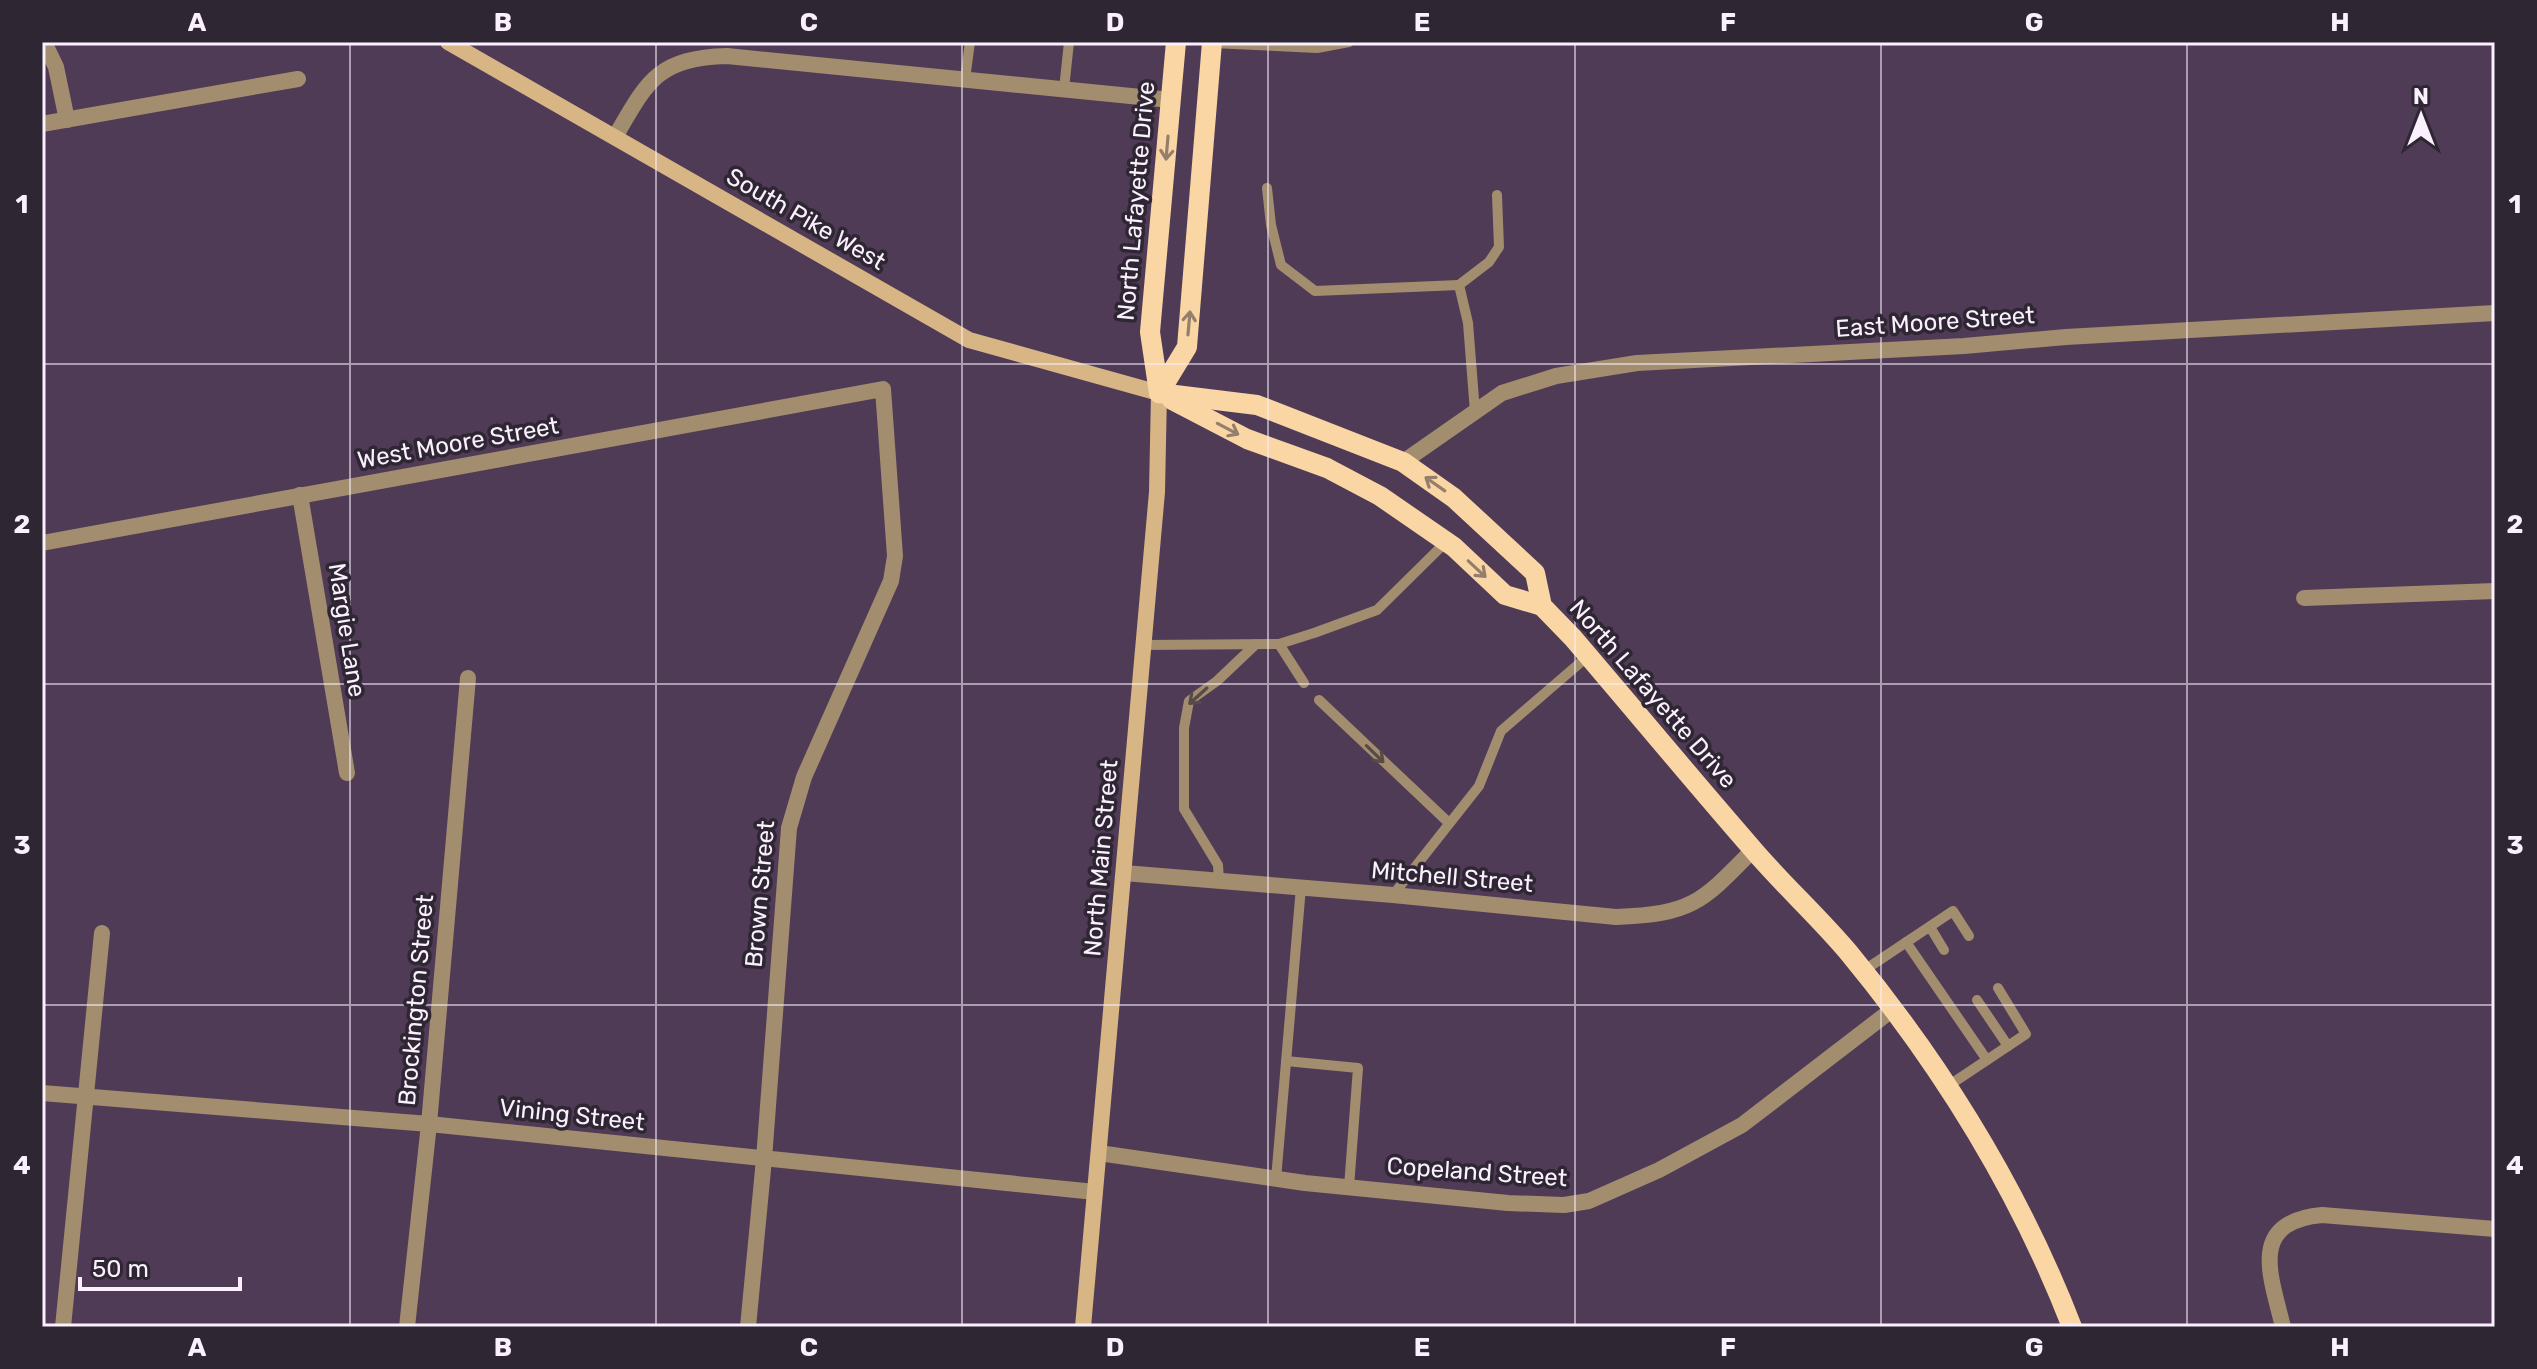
<svg xmlns="http://www.w3.org/2000/svg" width="2537" height="1369" font-family="Rubik,sans-serif">
<style>
.lines{fill:none;stroke-linecap:round;stroke-linejoin:round}
.service{stroke:#a28d6e;stroke-width:10}
.minor{stroke:#a28d6e;stroke-width:16}
.secondary{stroke:#d7b584;stroke-width:16}
.primary{stroke:#f9d6a4;stroke-width:20}
.oneway{stroke:#947e6c}
.oneway2{stroke:#574a48}
.grid{fill:none;stroke:#faf0fe;stroke-width:2;stroke-opacity:0.55}
.labels{text-anchor:middle;stroke-width:7;stroke-linejoin:round;paint-order:stroke}
.street-label{font-size:24px;fill:#faf0fe;stroke:#2f2633}
.neatline{fill:none;stroke:#faf0fe;stroke-width:3}
.grid-label{font-size:26px;text-anchor:middle;font-weight:bold;fill:#faf0fe}
</style>
<rect width="100%" height="100%" fill="#4f3b56"/>
<g class="lines">
<g class="service">
<polyline points="1212,43 1317,48 1349,42"/>
<polyline points="965,79 970,42"/>
<polyline points="1064,89 1069,42"/>
<polyline points="1267,188 1271,225 1281,265 1315,291 1459,285 1468,323 1475,412"/>
<polyline points="1459,285 1489,262 1499,247 1497,195"/>
<polyline points="1279,644 1304,683"/>
<polyline points="1144,645 1279,644 1314,633 1377,610 1446,542"/>
<polyline points="1319,700 1449,823"/>
<polyline points="1219,881 1218,865 1184,809 1184,728 1189,701 1217,681 1256,644"/>
<polyline points="1393,895 1479,786 1501,731 1588,656"/>
<polyline points="1930,927 1944,950"/>
<polyline points="1906,942 1987,1060"/>
<polyline points="1863,971 1953,911 1969,936"/>
<polyline points="1977,1000 2008,1046"/>
<polyline points="1286,1061 1358,1068 1349,1187"/>
<polyline points="1948,1086 2026,1034 1998,988"/>
<polyline points="1276,1179 1301,887"/>
</g>
<g class="minor">
<polyline points="44,42 56,67 67,120"/>
<polyline points="42,124 298,79"/>
<path d="M615,137C647,82 657,58 727,56L1171,100"/>
<polyline points="1403,462 1502,393 1556,376 1637,363 1964,346 2066,337 2495,313"/>
<polyline points="300,495 347,773"/>
<polyline points="42,543 883,389 895,556 891,581 804,777 789,828 764,1159 748,1327"/>
<polyline points="2304,598 2495,591"/>
<path d="M1124,873L1393,895L1616,917C1692,914 1701,903 1753,850"/>
<polyline points="42,1093 429,1124 1095,1192"/>
<polyline points="1099,1153 1305,1183 1508,1203 1564,1205 1589,1201 1659,1170 1742,1125 1893,1009"/>
<polyline points="63,1327 102,933"/>
<polyline points="407,1327 429,1124 468,678"/>
<path d="M2283,1327C2271,1276 2247,1222 2322,1215L2495,1229"/>
</g>
<polyline class="secondary" points="448,42 969,340 1159,393 1157,492 1083,1327"/>
<g class="primary">
<path d="M1159,393L1257,405L1403,462L1454,498L1535,573L1542,606L1573,638C1632,707 1690,777 1750,846C1781,883 1818,916 1849,953C1943,1067 2019,1190 2072,1327"/>
<polyline points="1159,393 1187,347 1212,42"/>
<polyline points="1159,393 1150,332 1176,42"/>
<polyline points="1172,400 1247,439 1327,468 1380,496 1454,547 1505,595 1542,606"/>
</g>
</g>
<defs><path id="oneway-shaft" d="M-6 0H5M1.5-3L5.5 0L1.5 3" fill="none" stroke-width="1.6" stroke-linecap="round" stroke-linejoin="round" transform="scale(2)"/></defs>
<g class="oneway">
<use href="#oneway-shaft" transform="translate(1167 148) rotate(95)"/>
<use href="#oneway-shaft" transform="translate(1189 323) rotate(-85)"/>
<use href="#oneway-shaft" transform="translate(1228 429) rotate(28)"/>
<use href="#oneway-shaft" transform="translate(1435 484) rotate(-145)"/>
<use href="#oneway-shaft" transform="translate(1477 569) rotate(43)"/>
</g>
<g class="oneway2">
<use href="#oneway-shaft" transform="translate(1198 696) rotate(138)"/>
<use href="#oneway-shaft" transform="translate(1375 754) rotate(44)"/>
</g>
<path class="grid" d="M350,42V1327M656,42V1327M962,42V1327M1268,42V1327M1575,42V1327M1881,42V1327M2187,42V1327M42,364H2495M42,684H2495M42,1005H2495"/>
<g class="labels">
<g class="street-label">
<text transform="translate(1136 201) rotate(-85)" y="8">North Lafayette Drive</text>
<text transform="translate(806 219) rotate(30)" y="8">South Pike West</text>
<text transform="translate(1935 322) rotate(-4)" y="8">East Moore Street</text>
<text transform="translate(458 443) rotate(-10)" y="8">West Moore Street</text>
<text transform="translate(347 630) rotate(81)" y="8">Margie Lane</text>
<text transform="translate(1653 694) rotate(49)" y="8">North Lafayette Drive</text>
<text transform="translate(1101 858) rotate(-85)" y="8">North Main Street</text>
<text transform="translate(1452 877) rotate(5)" y="8">Mitchell Street</text>
<text transform="translate(760 894) rotate(-85)" y="8">Brown Street</text>
<text transform="translate(416 1000) rotate(-85)" y="8">Brockington Street</text>
<text transform="translate(572 1115) rotate(6)" y="8">Vining Street</text>
<text transform="translate(1477 1172) rotate(4)" y="8">Copeland Street</text>
</g>
</g>
<rect width="2537" height="1369" fill="none" stroke="#2f2633" stroke-width="88"/>
<g transform="translate(2421 116)" stroke="#2f2633" stroke-width="6" paint-order="stroke">
<path d="M0-6L14 30L0 20L-14 30Z" fill="#faf0fe"/>
<text y="-12" font-size="22" font-weight="bold" text-anchor="middle" fill="#faf0fe">N</text>
</g>
<path d="M80 1277v12h160v-12" fill="none" stroke="#faf0fe" stroke-width="4"/>
<text x="92" y="1277" font-size="24" fill="#faf0fe" stroke="#2f2633" stroke-width="6" paint-order="stroke">50 m</text>
<rect x="44" y="44" width="2449" height="1281" class="neatline"/>
<g class="grid-label">
<text x="197" y="31">A</text>
<text x="503" y="31">B</text>
<text x="809" y="31">C</text>
<text x="1115" y="31">D</text>
<text x="1422" y="31">E</text>
<text x="1728" y="31">F</text>
<text x="2034" y="31">G</text>
<text x="2340" y="31">H</text>
<text x="22" y="213">1</text>
<text x="2515" y="213">1</text>
<text x="22" y="533">2</text>
<text x="2515" y="533">2</text>
<text x="22" y="854">3</text>
<text x="2515" y="854">3</text>
<text x="22" y="1174">4</text>
<text x="2515" y="1174">4</text>
<text x="197" y="1356">A</text>
<text x="503" y="1356">B</text>
<text x="809" y="1356">C</text>
<text x="1115" y="1356">D</text>
<text x="1422" y="1356">E</text>
<text x="1728" y="1356">F</text>
<text x="2034" y="1356">G</text>
<text x="2340" y="1356">H</text>
</g>
</svg>
